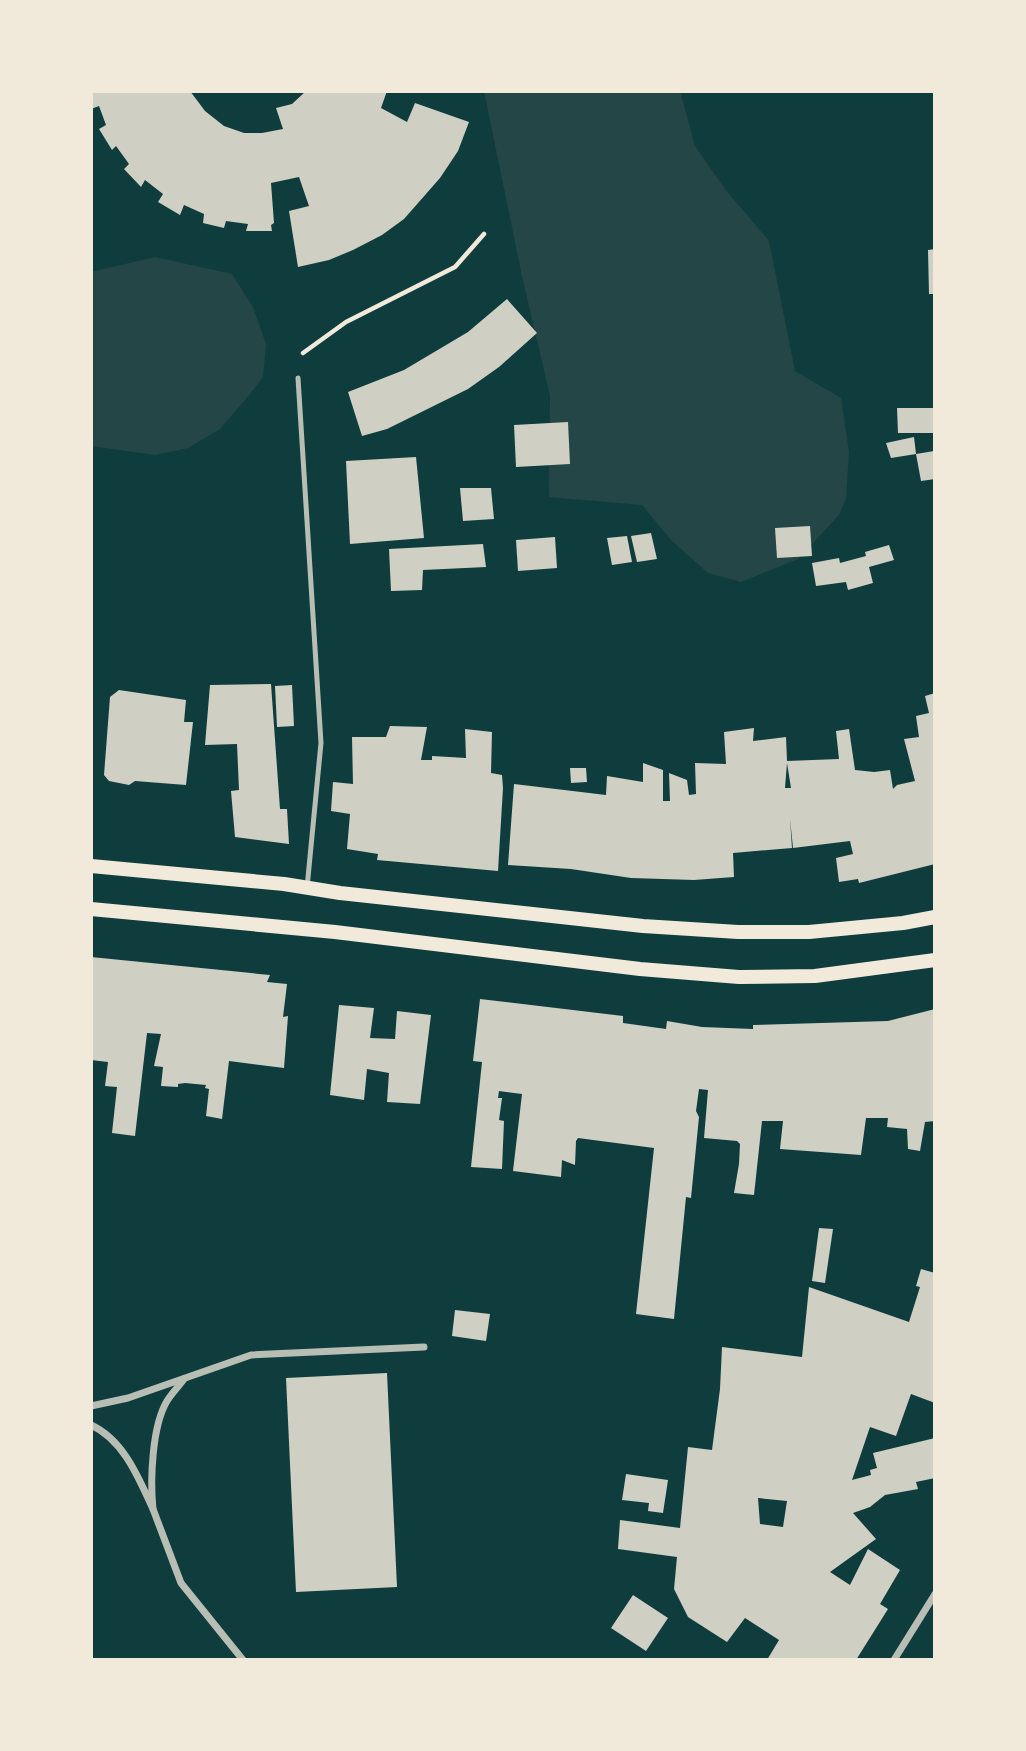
<svg xmlns="http://www.w3.org/2000/svg" width="1026" height="1751" font-family="'Space Grotesk',sans-serif">
<style>
.green{fill:#244646}
.building{fill:#cfcfc3;fill-rule:evenodd}
.lines{fill:none;stroke-linecap:round;stroke-linejoin:round}
.path{stroke:#f1e9da;stroke-width:4.5}
.service{stroke:#b8beb3;stroke-width:5}
.minor{stroke:#b8beb3;stroke-width:7}
.secondary{stroke:#f1e9da;stroke-width:14}
</style>
<rect width="100%" height="100%" fill="#0f3d3e"/>
<g class="green">
<polygon points="484,91 680,91 695,146 725,189 769,241 795,371 841,398 849,452 846,498 839,515 798,559 741,582 708,573 672,541 642,505 549,497 550,396 522,276"/>
<polygon points="155,257 232,274 253,307 266,344 263,377 246,399 220,429 188,448 155,455 91,446 91,272"/>
</g>
<g class="building">
<polygon points="91,91 190,91 205,111 224,126 244,133 262,133 283,129 276,108 292,104 306,91 387,91 381,108 407,122 415,103 469,122 458,151 440,178 404,219 382,235 353,250 329,260 298,267 289,211 309,206 299,177 271,183 274,223 271,225 272,231 246,231 248,224 226,221 224,228 203,223 204,214 184,205 180,215 158,202 163,194 145,180 141,187 124,169 129,164 116,146 112,150 99,129 106,125 99,106 91,109"/>
<polygon points="935,249 935,294 929,294 928,250"/>
<polygon points="507,299 537,333 499,367 468,389 387,429 362,436 348,392 404,370 468,332"/>
<polygon points="897,408 934,408 935,433 898,433"/>
<polygon points="568,422 570,464 516,467 514,425"/>
<polygon points="914,437 916,454 934,451 935,479 921,481 916,454 891,458 886,443"/>
<polygon points="416,457 424,538 350,544 346,461"/>
<polygon points="460,488 491,488 494,519 463,521"/>
<polygon points="810,526 812,556 777,558 775,528"/>
<polygon points="651,533 657,559 637,562 631,536"/>
<polygon points="627,536 632,562 612,565 607,538"/>
<polygon points="555,537 557,568 518,571 516,540"/>
<polygon points="483,544 486,567 423,570 422,590 391,591 389,549"/>
<polygon points="889,545 894,560 869,567 873,583 848,590 846,582 816,586 812,563 839,558 840,563 866,556 865,552"/>
<polygon points="271,684 280,809 287,809 289,844 235,837 231,791 239,790 237,744 205,745 210,685"/>
<polygon points="292,685 294,726 277,727 275,686"/>
<polygon points="119,690 186,700 184,722 193,722 186,785 135,781 129,785 109,781 104,775 110,697"/>
<path d="M935,693V864L859,883L858,879L839,882L836,858L853,854L850,841L793,848L790,819L792,848L733,853L734,877L694,880L631,878L571,869L508,865L514,784L606,795L607,776L643,782V763L663,770V801H670L669,773L687,780L689,795L696,794L695,763L726,764L724,732L754,728L753,741L786,737L787,761L839,759L836,731L849,729L855,770L874,772L890,770L893,789L897,785L915,781L904,739L919,737L916,716L929,713L925,696ZM787,763L791,788H785Z"/>
<polygon points="390,726 427,727 421,760 432,760 432,756 466,758 465,729 492,732 491,773 502,775 503,788 498,871 377,860 378,854 347,849 350,814 331,811 333,782 353,784 352,737 386,737"/>
<polygon points="570,768 586,768 587,782 571,783"/>
<polygon points="91,957 270,975 267,982 287,984 283,1017 288,1016 284,1068 229,1061 222,1119 206,1116 209,1089 205,1088 206,1085 185,1083 178,1084 178,1087 161,1086 163,1067 154,1066 161,1034 147,1033 135,1136 112,1133 117,1087 105,1086 108,1062 91,1060"/>
<polygon points="480,999 623,1016 623,1023 666,1029 667,1021 702,1027 753,1029 753,1025 888,1021 935,1009 935,1121 925,1122 920,1151 908,1149 907,1129 887,1127 888,1118 866,1118 861,1155 780,1149 783,1121 762,1121 754,1195 734,1193 739,1164 740,1144 737,1141 704,1138 708,1090 699,1089 696,1111 699,1117 691,1198 686,1197 674,1319 636,1314 654,1148 578,1138 576,1141 575,1165 562,1160 561,1177 513,1171 522,1094 499,1091 498,1098 502,1098 499,1120 504,1121 502,1169 471,1167 482,1062 473,1061"/>
<polygon points="339,1005 374,1008 370,1038 395,1039 397,1011 431,1015 420,1104 387,1102 389,1073 367,1069 364,1100 330,1095"/>
<polygon points="819,1228 833,1229 825,1283 812,1281"/>
<path d="M921,1269L935,1273V1403L911,1394L896,1436L870,1427L852,1480L871,1475L870,1470L877,1468L873,1453L935,1438V1478L916,1482L918,1489L885,1495L870,1507L853,1513L876,1539L830,1572L850,1585L868,1549L900,1570L880,1604L888,1609L856,1660H767L779,1640L745,1618L727,1642L688,1617L674,1589L677,1557L618,1549L620,1520L680,1528L688,1447L712,1450L720,1389L722,1347L802,1357L809,1287L909,1322L920,1287L916,1286ZM758,1498L787,1501L783,1527L760,1524Z"/>
<polygon points="455,1310 490,1314 486,1341 452,1336"/>
<polygon points="387,1373 397,1587 296,1592 286,1378"/>
<polygon points="626,1474 668,1480 663,1513 648,1511 649,1503 622,1500"/>
<polygon points="633,1595 668,1618 646,1651 611,1628"/>
</g>
<g class="lines">
<polyline class="path" points="303,353 346,322 455,267 484,234"/>
<polyline class="service" points="298,378 321,743 307,888"/>
<g class="minor">
<polyline points="91,1406 128,1398 251,1355 424,1347"/>
<path d="M91,1425C124,1440 139,1479 153,1509C150,1480 152,1426 167,1401C172,1393 179,1386 184,1379"/>
<polyline points="153,1509 181,1583 243,1660"/>
<polyline points="894,1660 935,1594"/>
</g>
<g class="secondary">
<polyline points="91,866 284,884 340,893 643,926 738,932 809,932 903,923 935,917"/>
<polyline points="91,909 335,932 640,969 739,977 815,976 935,960"/>
</g>
</g>
<rect width="1026" height="1751" fill="none" stroke="#f1e9da" stroke-width="186"/>
</svg>
